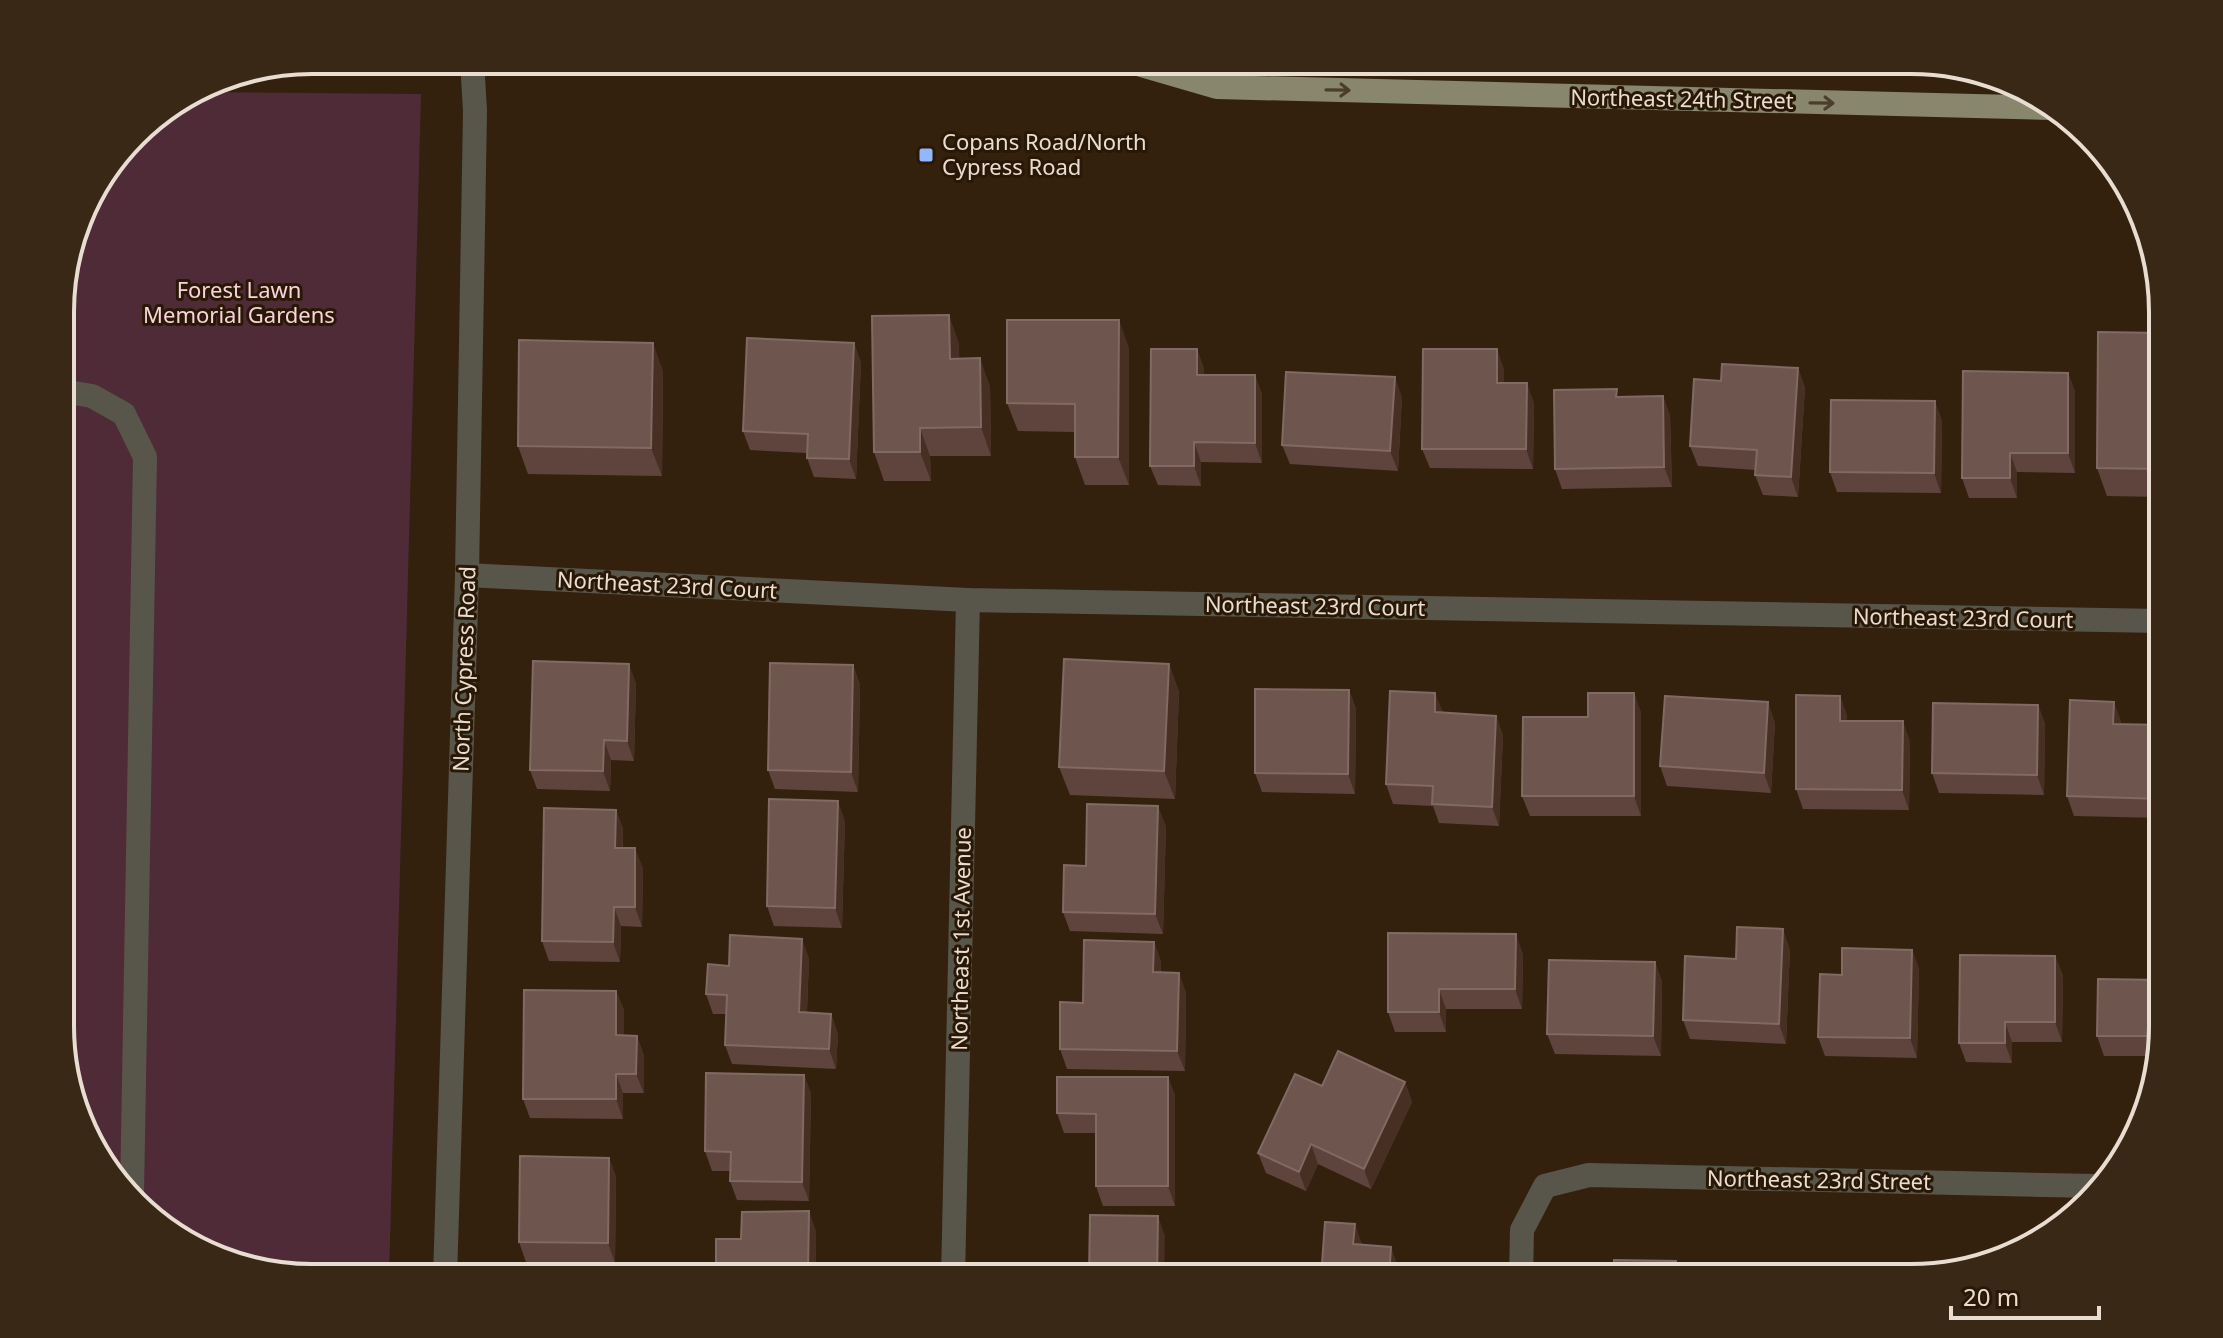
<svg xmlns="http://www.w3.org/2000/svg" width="2223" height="1338" font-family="'Noto Sans',sans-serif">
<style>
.green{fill:#4e2b36}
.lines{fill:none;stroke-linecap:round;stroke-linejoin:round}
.minor{stroke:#58564a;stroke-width:24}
.major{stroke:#89866e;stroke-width:24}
.wall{fill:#5f443e}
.shaded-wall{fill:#472f24}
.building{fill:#6e554e;stroke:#816a63;stroke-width:2}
.oneway{stroke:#4b3e2a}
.poi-dot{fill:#90b8fd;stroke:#291805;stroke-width:3}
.labels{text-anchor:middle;stroke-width:6;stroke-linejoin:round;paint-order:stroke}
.street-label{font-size:22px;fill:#e9ddd2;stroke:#291805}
.poi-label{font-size:22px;fill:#e9ddd2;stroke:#291805;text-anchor:start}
.park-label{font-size:22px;fill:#f8d2dc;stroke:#291805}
.rim{fill:none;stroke:#e9ddd2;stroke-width:4}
</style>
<rect width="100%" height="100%" fill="#33210e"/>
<polygon class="green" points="196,92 421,94 389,1278 312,1278 186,1244 102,1166 62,1058 62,280 86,200 146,123"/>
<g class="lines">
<g class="minor">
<polyline points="62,391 92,396 124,414 145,457 132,1194"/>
<polyline points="467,575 968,600 2162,621"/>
<polyline points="445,1278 467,575 475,111 472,60"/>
<polyline points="953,1278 968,600"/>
<polyline points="1521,1278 1522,1230 1545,1186 1589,1175 2095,1186"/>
</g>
<polyline class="major" points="1124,60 1217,87 2053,108"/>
</g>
<g class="wall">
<polygon points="2162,333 2162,497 2107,496 2097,468"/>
<polygon points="854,343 861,363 856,479 814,477 807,458 807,453 750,450 743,431"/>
<polygon points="959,343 959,359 990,386 991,456 930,456 931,481 884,481 874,452"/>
<polygon points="1129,348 1129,485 1085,485 1075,457 1075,432 1018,431 1007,403"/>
<polygon points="1197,349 1204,369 1204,375 1255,375 1262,395 1262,463 1201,462 1201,486 1158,485 1150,466"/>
<polygon points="1798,368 1805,388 1798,497 1763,495 1755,475 1756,470 1698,466 1690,446 1721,381"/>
<polygon points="1504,369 1504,383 1534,403 1533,469 1430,468 1422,449"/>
<polygon points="663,371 662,476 528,474 518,446"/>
<polygon points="2068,373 2075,392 2075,473 2017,472 2017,498 1969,498 1962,478"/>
<polygon points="1663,396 1670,416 1672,487 1562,489 1555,469 1620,397"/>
<polygon points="1402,397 1398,471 1290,464 1282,445"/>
<polygon points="1942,420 1941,493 1837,492 1830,472"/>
<polygon points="1169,664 1179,692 1175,799 1070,795 1059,767"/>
<polygon points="853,665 860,685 858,792 775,789 768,770"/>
<polygon points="636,683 634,761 611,760 610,791 537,789 530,770"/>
<polygon points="1349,690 1356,709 1355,794 1262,792 1255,773"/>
<polygon points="1634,693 1641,713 1641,816 1530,816 1522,796"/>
<polygon points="1840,696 1847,716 1847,721 1910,741 1909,810 1803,809 1796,789"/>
<polygon points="2038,705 2045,724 2044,795 1939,793 1932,773"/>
<polygon points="1443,713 1496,716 1503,736 1499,826 1439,823 1433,806 1393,804 1386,784"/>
<polygon points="2121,721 2121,724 2162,725 2162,818 2074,816 2067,796"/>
<polygon points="1775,722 1771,793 1667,786 1660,766"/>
<polygon points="616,810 623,829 623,848 643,868 642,927 621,926 620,962 549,961 542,941"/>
<polygon points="845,821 842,928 774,926 767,906"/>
<polygon points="1166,826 1163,934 1070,931 1063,912 1086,866"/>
<polygon points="1388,933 1523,954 1522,1009 1446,1009 1446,1032 1395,1032 1388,1012"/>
<polygon points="1154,942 1161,962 1161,972 1186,992 1185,1071 1067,1069 1060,1049 1083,1003"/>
<polygon points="1790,949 1786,1044 1690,1039 1683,1020 1736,959"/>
<polygon points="1912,950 1919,969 1917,1058 1825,1056 1818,1037 1842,975"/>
<polygon points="2055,956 2063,976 2062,1042 2012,1042 2012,1063 1966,1062 1959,1043"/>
<polygon points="809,958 807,1012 831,1014 838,1034 836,1069 732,1064 725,1045 726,1014 713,1014 706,994 729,966"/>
<polygon points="1655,962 1662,982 1661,1056 1555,1054 1547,1034"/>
<polygon points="2162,980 2162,1042 2158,1056 2104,1056 2097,1036"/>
<polygon points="616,991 624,1010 624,1035 637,1036 644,1056 644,1093 623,1093 623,1119 530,1118 523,1099"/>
<polygon points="804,1075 811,1094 809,1201 737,1200 730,1181 730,1171 712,1171 705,1151"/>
<polygon points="1168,1077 1175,1096 1175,1206 1103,1206 1096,1186 1096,1133 1064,1133 1057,1113"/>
<polygon points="1405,1082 1412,1102 1371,1189 1318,1164 1306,1191 1266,1173 1258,1153 1322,1086"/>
<polygon points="609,1158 616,1177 615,1263 526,1262 519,1242"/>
</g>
<g class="shaded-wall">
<polygon points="949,315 959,343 960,387 950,359"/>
<polygon points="1119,320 1129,348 1129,485 1118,457"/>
<polygon points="653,343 663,371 662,476 651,448"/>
<polygon points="854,343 861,363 856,479 849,459"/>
<polygon points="1197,349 1204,369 1204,395 1197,375"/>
<polygon points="1497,349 1504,369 1504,403 1497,383"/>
<polygon points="980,358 990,386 991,456 981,427"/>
<polygon points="1798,368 1805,388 1798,497 1791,477"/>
<polygon points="2068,373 2075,392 2075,473 2068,453"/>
<polygon points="1255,375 1262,395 1262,463 1255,443"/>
<polygon points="1395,377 1402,397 1398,471 1390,451"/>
<polygon points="1527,383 1534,403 1533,469 1526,449"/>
<polygon points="1663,396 1670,416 1672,487 1664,467"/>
<polygon points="1935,401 1942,420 1941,493 1934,473"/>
<polygon points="920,428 930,456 931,481 920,452"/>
<polygon points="1194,442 1201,462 1201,486 1194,466"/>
<polygon points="2010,453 2017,472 2017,498 2010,478"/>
<polygon points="629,664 636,683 634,761 627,741"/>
<polygon points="1169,664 1179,692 1175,799 1164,771"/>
<polygon points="853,665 860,685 858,792 851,772"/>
<polygon points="1349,690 1356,709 1355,794 1348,774"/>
<polygon points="1435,693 1443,712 1435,712"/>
<polygon points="1634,693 1641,713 1641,816 1634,796"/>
<polygon points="1840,696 1847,716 1847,740 1840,721"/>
<polygon points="1768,702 1775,722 1771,793 1764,773"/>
<polygon points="2114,702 2121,721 2120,743 2113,724"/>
<polygon points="2038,705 2045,724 2044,795 2037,775"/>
<polygon points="1496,716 1503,736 1499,826 1492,807"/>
<polygon points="1903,721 1910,741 1909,810 1902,790"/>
<polygon points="604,740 611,760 610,791 603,771"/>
<polygon points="838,801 845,821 842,928 835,908"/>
<polygon points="1158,806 1166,826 1163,934 1155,914"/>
<polygon points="616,810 623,829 622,867 615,848"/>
<polygon points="635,848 643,868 642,927 635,907"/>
<polygon points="614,907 621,926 620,962 613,942"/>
<polygon points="1783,929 1790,949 1786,1044 1779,1024"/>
<polygon points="1516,934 1523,954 1522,1009 1515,989"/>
<polygon points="802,939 809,958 806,1032 799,1012"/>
<polygon points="1154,942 1161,962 1160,991 1153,972"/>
<polygon points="1912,950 1919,969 1917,1058 1910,1038"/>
<polygon points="2055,956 2063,976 2062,1042 2055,1022"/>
<polygon points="1655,962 1662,982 1661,1056 1653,1036"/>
<polygon points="1179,973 1186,992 1185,1071 1177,1051"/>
<polygon points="1439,989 1446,1009 1446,1032 1439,1012"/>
<polygon points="616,991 624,1010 624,1055 616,1035"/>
<polygon points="831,1014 838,1034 836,1069 829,1049"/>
<polygon points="2005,1022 2012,1042 2012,1063 2005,1043"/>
<polygon points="637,1036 644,1056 644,1093 636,1074"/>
<polygon points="616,1074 623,1093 623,1119 616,1099"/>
<polygon points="804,1075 811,1094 809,1201 802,1182"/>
<polygon points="1168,1077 1175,1096 1175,1206 1168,1186"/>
<polygon points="1405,1082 1412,1102 1371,1189 1364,1169"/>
<polygon points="1311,1144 1318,1164 1306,1191 1299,1172"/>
<polygon points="609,1158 616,1177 615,1263 608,1243"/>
<polygon points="809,1211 816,1231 816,1278 808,1269"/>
<polygon points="1158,1216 1165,1236 1164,1278 1157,1278"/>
<polygon points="1355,1224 1362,1244 1360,1264 1353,1244"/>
<polygon points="1391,1247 1398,1266 1397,1278 1389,1278"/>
<polygon points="1676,1261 1682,1278 1676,1278"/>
</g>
<g class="building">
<polygon points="949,315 950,359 980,358 981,427 920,428 920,452 874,452 872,316"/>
<polygon points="1007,320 1119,320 1118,457 1075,457 1075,404 1007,403"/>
<polygon points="2098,332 2162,333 2162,469 2097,468"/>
<polygon points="747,338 854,343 849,459 807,458 808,434 743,431"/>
<polygon points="519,340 653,343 651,448 518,446"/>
<polygon points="1151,349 1197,349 1197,375 1255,375 1255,443 1194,442 1194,466 1150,466"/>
<polygon points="1423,349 1497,349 1497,383 1527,383 1526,449 1422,449"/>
<polygon points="1722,364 1798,368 1791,477 1755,475 1757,450 1690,446 1694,379 1721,381"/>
<polygon points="1963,371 2068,373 2068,453 2010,453 2010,478 1962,478"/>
<polygon points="1286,372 1395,377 1390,451 1282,445"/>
<polygon points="1617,389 1616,397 1663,396 1664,467 1555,469 1554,390"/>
<polygon points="1831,400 1935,401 1934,473 1830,472"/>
<polygon points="1064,659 1169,664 1164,771 1059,767"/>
<polygon points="533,661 629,664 627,741 604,740 603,771 530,770"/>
<polygon points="770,663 853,665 851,772 768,770"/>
<polygon points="1255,689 1349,690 1348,774 1255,773"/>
<polygon points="1390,691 1435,693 1435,712 1496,716 1492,807 1432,804 1433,786 1386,784"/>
<polygon points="1588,693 1634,693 1634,796 1522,796 1523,717 1588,717"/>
<polygon points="1796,695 1840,696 1840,721 1903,721 1902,790 1796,789"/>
<polygon points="1665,696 1768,702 1764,773 1660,766"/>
<polygon points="2070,700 2114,702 2113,724 2162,725 2162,799 2067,796"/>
<polygon points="1933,703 2038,705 2037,775 1932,773"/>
<polygon points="769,799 838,801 835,908 767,906"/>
<polygon points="1087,804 1158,806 1155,914 1063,912 1064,865 1086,866"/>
<polygon points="544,808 616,810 615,848 635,848 635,907 614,907 613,942 542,941"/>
<polygon points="1737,927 1783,929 1779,1024 1683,1020 1685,956 1736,959"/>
<polygon points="1388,933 1516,934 1515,989 1439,989 1439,1012 1388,1012"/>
<polygon points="730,935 802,939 799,1012 831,1014 829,1049 725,1045 727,995 706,994 708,964 729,966"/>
<polygon points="1084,940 1154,942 1153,972 1179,973 1177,1051 1060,1049 1060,1002 1083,1003"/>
<polygon points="1842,948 1912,950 1910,1038 1818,1037 1820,974 1842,975"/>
<polygon points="1960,955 2055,956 2055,1022 2005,1022 2005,1043 1959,1043"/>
<polygon points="1549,960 1655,962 1653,1036 1547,1034"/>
<polygon points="2098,979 2162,980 2162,1036 2097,1036"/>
<polygon points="524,990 616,991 616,1035 637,1036 636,1074 616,1074 616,1099 523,1099"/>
<polygon points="1338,1051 1405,1082 1364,1169 1311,1144 1299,1172 1258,1153 1295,1074 1322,1086"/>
<polygon points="706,1073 804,1075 802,1182 730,1181 731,1152 705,1151"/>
<polygon points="1057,1077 1168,1077 1168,1186 1096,1186 1096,1114 1057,1113"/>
<polygon points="520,1156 609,1158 608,1243 519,1242"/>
<polygon points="809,1211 808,1269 830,1269 830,1278 716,1278 716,1239 741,1239 742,1212"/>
<polygon points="1090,1215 1158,1216 1157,1278 1066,1278 1089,1277"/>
<polygon points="1325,1222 1355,1224 1353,1244 1391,1247 1389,1278 1321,1278"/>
<polygon points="1614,1260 1676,1261 1676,1278 1614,1278"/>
<polygon points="1852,1264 1961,1267 1927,1277 1852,1278"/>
</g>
<defs><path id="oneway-shaft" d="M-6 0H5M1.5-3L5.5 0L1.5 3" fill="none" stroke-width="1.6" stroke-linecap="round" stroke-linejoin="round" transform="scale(2)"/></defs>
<g class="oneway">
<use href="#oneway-shaft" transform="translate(1338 90) rotate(1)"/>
<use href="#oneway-shaft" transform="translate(1822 103) rotate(1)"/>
</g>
<rect class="poi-dot" x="918" y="147" width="16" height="16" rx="4"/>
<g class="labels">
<g class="street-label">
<text transform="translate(1682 99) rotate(1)" y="8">Northeast 24th Street</text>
<text transform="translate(667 585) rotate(3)" y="8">Northeast 23rd Court</text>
<text transform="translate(1315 606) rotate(1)" y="8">Northeast 23rd Court</text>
<text transform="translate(1963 618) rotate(1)" y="8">Northeast 23rd Court</text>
<text transform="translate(464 669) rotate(-88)" y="8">North Cypress Road</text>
<text transform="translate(961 939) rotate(-89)" y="8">Northeast 1st Avenue</text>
<text transform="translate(1819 1180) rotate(1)" y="8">Northeast 23rd Street</text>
</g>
<g class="poi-label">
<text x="942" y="150">Copans Road/North<tspan x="942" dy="25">Cypress Road</tspan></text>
</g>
<g class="park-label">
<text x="239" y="298">Forest Lawn<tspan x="239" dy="25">Memorial Gardens</tspan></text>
</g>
</g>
<path d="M0 0H2223V1338H0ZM312 74H1911A238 238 0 0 1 2149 312V1026A238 238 0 0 1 1911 1264H312A238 238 0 0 1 74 1026V312A238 238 0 0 1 312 74Z" fill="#382815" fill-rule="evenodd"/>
<path class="rim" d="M312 74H1911A238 238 0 0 1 2149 312V1026A238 238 0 0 1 1911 1264H312A238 238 0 0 1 74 1026V312A238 238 0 0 1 312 74Z"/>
<path d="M1951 1306v12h148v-12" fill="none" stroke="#e9ddd2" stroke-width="4"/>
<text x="1963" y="1306" font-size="24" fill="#e9ddd2" stroke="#291805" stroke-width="6" paint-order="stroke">20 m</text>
</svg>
